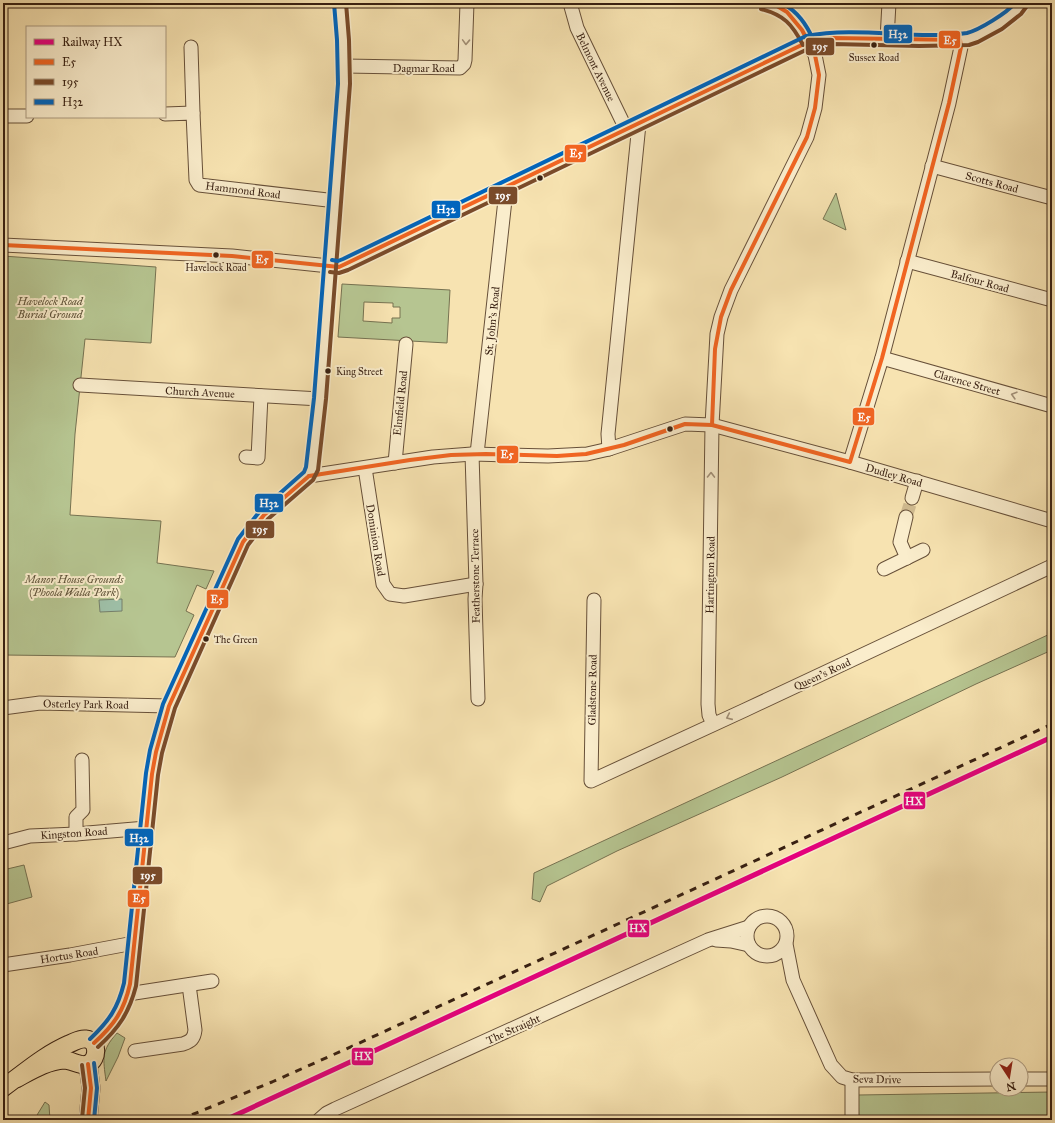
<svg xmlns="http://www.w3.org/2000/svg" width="1055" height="1123" font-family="'IM FELL Great Primer',serif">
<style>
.green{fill:#b6c591;stroke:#767251;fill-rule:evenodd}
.water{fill:#9ebfa7;stroke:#757f6b}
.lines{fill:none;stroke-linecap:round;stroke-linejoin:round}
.minor-tunnel{stroke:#d1bc91;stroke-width:13;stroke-dasharray:13 6;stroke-linecap:butt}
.minor-casing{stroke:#675039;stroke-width:15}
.major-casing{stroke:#371f11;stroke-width:19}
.minor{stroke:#faedcc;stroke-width:13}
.major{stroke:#f7e3b1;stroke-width:17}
.rail{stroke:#371f11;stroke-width:3;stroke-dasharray:7 7;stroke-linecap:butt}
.bus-1-casing{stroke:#faedcc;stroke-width:7}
.bus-2-casing{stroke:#faedcc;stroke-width:7}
.bus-3-casing{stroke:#faedcc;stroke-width:7}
.bus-1{stroke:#f26522;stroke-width:4}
.bus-2{stroke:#7a4b2a;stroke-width:4}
.bus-3{stroke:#0065bd;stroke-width:4}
.rail-1-casing{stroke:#faedcc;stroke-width:8}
.rail-1{stroke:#e5007d;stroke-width:5}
.oneway{stroke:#a29078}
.bus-dot{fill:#371f11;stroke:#faedcc;stroke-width:1.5}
.labels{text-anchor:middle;stroke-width:4;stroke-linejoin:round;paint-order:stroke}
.bus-label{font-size:10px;fill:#371f11;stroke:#faedcc}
.street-label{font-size:11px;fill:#371f11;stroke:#faedcc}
.park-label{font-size:11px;font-style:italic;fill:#5d5137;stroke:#faedcc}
.line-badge{stroke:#faedcc;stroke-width:1.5}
.badge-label{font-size:11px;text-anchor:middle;font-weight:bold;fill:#fff}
</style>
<rect width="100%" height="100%" fill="#f7e3b1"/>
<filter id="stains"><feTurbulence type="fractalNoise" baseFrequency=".005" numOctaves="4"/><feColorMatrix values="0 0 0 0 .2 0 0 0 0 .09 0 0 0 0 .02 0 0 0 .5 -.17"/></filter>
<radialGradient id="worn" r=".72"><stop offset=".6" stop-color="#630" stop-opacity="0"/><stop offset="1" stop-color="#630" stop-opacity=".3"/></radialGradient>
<g class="green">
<polygon points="836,193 846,230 823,219"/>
<polygon points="3,256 156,267 151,343 85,339 75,434 70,515 161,521 157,563 214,571 206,589 197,585 186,611 194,615 175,657 3,655"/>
<path d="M342,284L450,290L447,343L338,337ZM364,302L393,303V307H400V318H392V323L363,321Z"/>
<polygon points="1052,633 1052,650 976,684 782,777 617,851 547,886 540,902 532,899 534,873"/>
<polygon points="24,865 32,897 3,905 3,870"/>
<path d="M117,1033L125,1038L118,1057L106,1081C103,1058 101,1051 117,1033Z"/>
<polygon points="1052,1092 1052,1120 859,1120 858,1095"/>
<polygon points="45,1102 49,1105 50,1120 34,1120"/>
</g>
<polygon class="water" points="122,599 122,611 100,612 99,600"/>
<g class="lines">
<polyline class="minor-tunnel" points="906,517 912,498"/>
<defs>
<g id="minor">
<polyline points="570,3 577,28 626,129"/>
<polyline points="887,39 889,3"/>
<polyline points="191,47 193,113"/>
<polyline points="345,66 460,68 464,64 465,60 467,3"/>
<polyline points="165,114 193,113 196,180 199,185 336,201"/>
<polyline points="3,116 27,116"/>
<polyline points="932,166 1052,198"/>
<polyline points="3,245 232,256 339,267 345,265 503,188 808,42 833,38 919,40 960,40 968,39 975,37 998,24 1017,10 1022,3"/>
<polyline points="907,261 1052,300"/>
<polyline points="882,358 1052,406"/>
<polyline points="80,385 320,399"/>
<polyline points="609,449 608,434 639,124"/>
<polyline points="472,454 476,584 475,599 478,699"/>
<polyline points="477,454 505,200 503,188"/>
<polyline points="246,457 258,458 261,396"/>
<polyline points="850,462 882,358 949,103 961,47 960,40"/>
<polyline points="395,463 406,344"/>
<polyline points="365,468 383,584 390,594 404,596 476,584"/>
<polyline points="309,476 433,457 472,454 548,456 587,454 609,449 685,424 712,425 850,462 1052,521"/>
<polyline points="912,498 917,481"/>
<polyline points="906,517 900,542 907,558"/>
<polyline points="884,569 923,550"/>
<polyline points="594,600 591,781 745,710 1052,566"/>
<polyline points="3,708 40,703 169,706"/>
<polyline points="713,724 709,715 708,704 712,425 717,334 721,317 731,290 807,137 815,108 819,75 815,55 802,30 794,20 787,12 777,6 763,3"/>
<polyline points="76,834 76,817 83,810 82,760"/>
<polyline points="3,843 30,836 76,834 146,828"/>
<circle cx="767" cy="936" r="20"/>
<polyline points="716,940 731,941 749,945"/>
<polyline points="786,944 793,980 831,1065 842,1077 852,1080 997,1079"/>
<polyline points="3,965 70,955 134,943"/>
<polyline points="128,994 212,981"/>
<path d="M94,1043C121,1020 126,1007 132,972L152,774L156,752L169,706L243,542L264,515L309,476L312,469L320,399L331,266L344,84L343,40L340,3"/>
<path d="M135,1051L183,1044C191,1041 194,1039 195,1030L189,985"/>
<polyline points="1021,1079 1052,1079"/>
<polyline points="319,1120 327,1113 335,1109 708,940 749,927"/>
<polyline points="852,1120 852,1080"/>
</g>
<g id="major">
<polyline points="88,1064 91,1088 88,1120"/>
<path d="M3,1088C25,1072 44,1055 69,1044C75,1042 79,1038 86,1039C98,1040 99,1059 88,1064C80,1067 72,1060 64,1060C47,1061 31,1071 16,1079"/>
</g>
</defs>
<use href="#minor" class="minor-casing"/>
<use href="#major" class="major-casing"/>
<use href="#minor" class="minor"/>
<use href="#major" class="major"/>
<polyline class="rail" points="179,1120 272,1082 355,1045 1052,724"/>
<defs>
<g id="bus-1">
<polyline points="3,245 232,256 339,267 808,42 833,38 960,40 961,47 949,103 882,358 850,462 712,425 685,424 624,445 586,454 557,456 486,454 451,455 410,460 309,476"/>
<polyline points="712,425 715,349 721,317 731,290 807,137 815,108 819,75 815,55 802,30 787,12 777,6 763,3"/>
<path d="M94,1043C114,1025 124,1011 130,984L152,774L156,752L169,706L243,542L264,515L309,476"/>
<polyline points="88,1064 91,1088 88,1120"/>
</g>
<g id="bus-2">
<path d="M761,9C784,15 792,24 803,45"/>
<polyline points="330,272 339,273 348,270 810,48 833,44 919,46 969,45 978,42 1002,29 1021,14 1027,6"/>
<path d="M98,1047C119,1028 129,1013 136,986L158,775L162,753L175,708L248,545L268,519L313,480L318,470L326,399L350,84L349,40L346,3"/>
<polyline points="82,1119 85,1088 82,1065"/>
</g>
<g id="bus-3">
<path d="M782,3C798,12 806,24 813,39"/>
<path d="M332,260L338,261L343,259L806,36C859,26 914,40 967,33C979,30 1007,13 1015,3"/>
<path d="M90,1039C109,1021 118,1008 124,983L146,773L150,750L163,704L238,539L260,511L304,472L306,467L314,398L338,84L337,40L334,3"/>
<polyline points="94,1063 97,1088 94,1120"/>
</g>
</defs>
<use href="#bus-1" class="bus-1-casing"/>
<use href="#bus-2" class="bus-2-casing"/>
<use href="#bus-3" class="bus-3-casing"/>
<use href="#bus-1" class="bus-1"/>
<use href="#bus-2" class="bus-2"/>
<use href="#bus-3" class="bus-3"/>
<defs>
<polyline id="rail-1" points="225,1120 1052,737"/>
</defs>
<use href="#rail-1" class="rail-1-casing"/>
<use href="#rail-1" class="rail-1"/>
</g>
<defs><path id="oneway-chevron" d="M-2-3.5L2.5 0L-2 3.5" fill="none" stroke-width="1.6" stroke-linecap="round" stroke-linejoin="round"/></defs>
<g class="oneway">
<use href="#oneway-chevron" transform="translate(466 42) rotate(92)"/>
<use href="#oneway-chevron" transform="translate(1014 395) rotate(-164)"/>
<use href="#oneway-chevron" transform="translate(711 475) rotate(-89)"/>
<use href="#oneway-chevron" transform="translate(729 717) rotate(156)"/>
</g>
<g class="bus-dot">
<circle cx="874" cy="45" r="3.5"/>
<circle cx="540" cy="178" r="3.5"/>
<circle cx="216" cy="255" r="3.5"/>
<circle cx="328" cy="371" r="3.5"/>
<circle cx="670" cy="429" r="3.5"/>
<circle cx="206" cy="639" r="3.5"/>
</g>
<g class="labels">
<g class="bus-label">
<text x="874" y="61">Sussex Road</text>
<text x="216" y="271">Havelock Road</text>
<text x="336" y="375" text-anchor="start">King Street</text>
<text x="214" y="643" text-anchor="start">The Green</text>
</g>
<g class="street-label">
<text transform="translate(596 67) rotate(64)" y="4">Belmont Avenue</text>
<text x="424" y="72">Dagmar Road</text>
<text transform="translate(992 182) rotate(15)" y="4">Scotts Road</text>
<text transform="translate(243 190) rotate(7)" y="4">Hammond Road</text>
<text transform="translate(980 281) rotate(15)" y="4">Balfour Road</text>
<text transform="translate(492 321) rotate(-84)" y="4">St. John's Road</text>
<text transform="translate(967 382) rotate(16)" y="4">Clarence Street</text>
<text transform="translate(200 392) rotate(3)" y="4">Church Avenue</text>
<text transform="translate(400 403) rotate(-84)" y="4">Elmfield Road</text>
<text transform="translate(894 475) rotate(16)" y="4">Dudley Road</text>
<text transform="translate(376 540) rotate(81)" y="4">Dominion Road</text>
<text transform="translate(710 575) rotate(-89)" y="4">Hartington Road</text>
<text transform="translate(475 576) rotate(-91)" y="4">Featherstone Terrace</text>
<text transform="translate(822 674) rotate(-25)" y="4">Queen's Road</text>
<text transform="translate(592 690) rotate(-89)" y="4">Gladstone Road</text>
<text transform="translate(86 704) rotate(1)" y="4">Osterley Park Road</text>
<text transform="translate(74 833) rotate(-4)" y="4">Kingston Road</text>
<text transform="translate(69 955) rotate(-9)" y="4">Hortus Road</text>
<text transform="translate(513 1029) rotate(-24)" y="4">The Straight</text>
<text transform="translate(877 1079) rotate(1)" y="4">Seva Drive</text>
</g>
<g class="park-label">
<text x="50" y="305">Havelock Road<tspan x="50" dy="13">Burial Ground</tspan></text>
<text x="74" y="583">Manor House Grounds<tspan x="74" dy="13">(Phoola Walla Park)</tspan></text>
</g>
</g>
<g class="line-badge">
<rect x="883" y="24" width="30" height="20" rx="4" fill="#0065bd"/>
<rect x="938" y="30" width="23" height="19" rx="4" fill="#f26522"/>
<rect x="805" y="37" width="30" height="19" rx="4" fill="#7a4b2a"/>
<rect x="564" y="144" width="23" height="19" rx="4" fill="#f26522"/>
<rect x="488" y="186" width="30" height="19" rx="4" fill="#7a4b2a"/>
<rect x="431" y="200" width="30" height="19" rx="4" fill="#0065bd"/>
<rect x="251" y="250" width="23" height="19" rx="4" fill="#f26522"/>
<rect x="852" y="407" width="23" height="19" rx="4" fill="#f26522"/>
<rect x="496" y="445" width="23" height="19" rx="4" fill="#f26522"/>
<rect x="254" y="493" width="30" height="20" rx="4" fill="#0065bd"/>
<rect x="245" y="520" width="30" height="19" rx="4" fill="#7a4b2a"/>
<rect x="206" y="589" width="23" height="20" rx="4" fill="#f26522"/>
<rect x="903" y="791" width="23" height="19" rx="4" fill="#e5007d"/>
<rect x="124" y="828" width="30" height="19" rx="4" fill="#0065bd"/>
<rect x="132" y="866" width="31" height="19" rx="4" fill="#7a4b2a"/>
<rect x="127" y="889" width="23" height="19" rx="4" fill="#f26522"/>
<rect x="627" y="919" width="23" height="19" rx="4" fill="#e5007d"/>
<rect x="351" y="1047" width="23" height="19" rx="4" fill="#e5007d"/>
</g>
<g class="badge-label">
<text x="898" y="38">H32</text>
<text x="950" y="44">E5</text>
<text x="820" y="50">195</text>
<text x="576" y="157">E5</text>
<text x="503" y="199">195</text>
<text x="446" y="213">H32</text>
<text x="262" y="263">E5</text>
<text x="864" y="421">E5</text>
<text x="507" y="458">E5</text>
<text x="269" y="507">H32</text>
<text x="260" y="533">195</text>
<text x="217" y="603">E5</text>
<text x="914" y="805">HX</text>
<text x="139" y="842">H32</text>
<text x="148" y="879">195</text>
<text x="139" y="902">E5</text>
<text x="638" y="932">HX</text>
<text x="363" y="1060">HX</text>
</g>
<rect width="1055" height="1123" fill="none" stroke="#f7e3b1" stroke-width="16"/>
<rect x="4" y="4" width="1047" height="1115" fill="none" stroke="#371f11" stroke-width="2"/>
<rect x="8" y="8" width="1039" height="1107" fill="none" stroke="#371f11"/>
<rect x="26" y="26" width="140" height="92" fill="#faedcc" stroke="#ac9b81"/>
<rect x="34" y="39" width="20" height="6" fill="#e5007d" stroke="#ac9b81"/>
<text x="62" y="46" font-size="12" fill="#371f11">Railway HX</text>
<rect x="34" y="59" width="20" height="6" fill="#f26522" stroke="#ac9b81"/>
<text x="62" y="66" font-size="12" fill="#371f11">E5</text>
<rect x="34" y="79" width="20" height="6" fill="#7a4b2a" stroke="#ac9b81"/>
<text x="62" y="86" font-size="12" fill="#371f11">195</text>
<rect x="34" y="99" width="20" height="6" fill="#0065bd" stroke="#ac9b81"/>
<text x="62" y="106" font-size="12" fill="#371f11">H32</text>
<g transform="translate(1009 1077) rotate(168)"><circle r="19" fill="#faedcc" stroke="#ac9b81"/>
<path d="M0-3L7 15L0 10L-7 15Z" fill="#8f2418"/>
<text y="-6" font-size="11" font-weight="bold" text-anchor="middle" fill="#371f11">N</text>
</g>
<rect width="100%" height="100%" filter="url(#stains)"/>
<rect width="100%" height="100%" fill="url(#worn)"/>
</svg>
